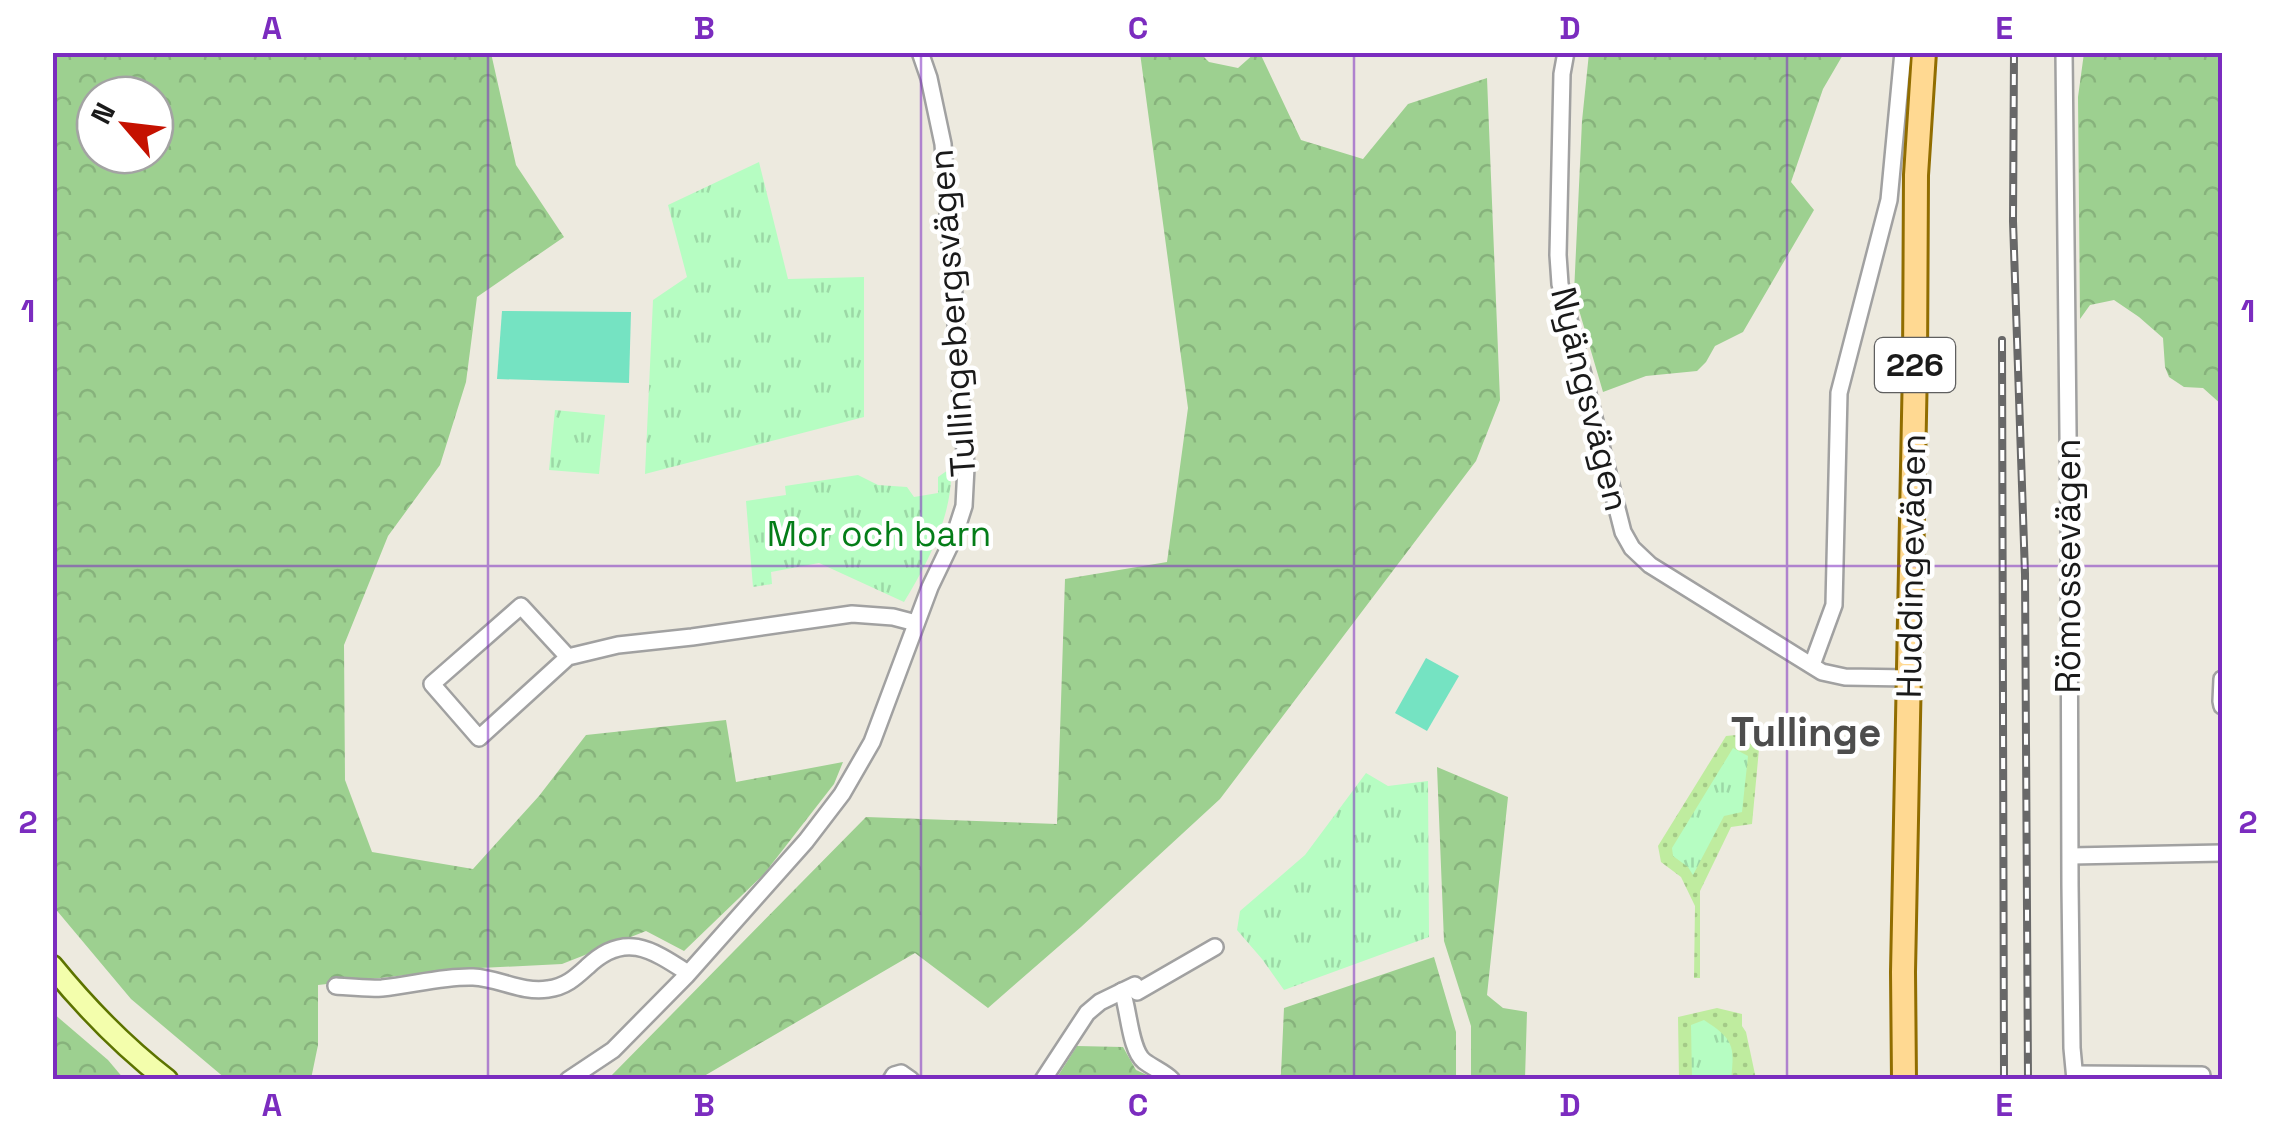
<svg xmlns="http://www.w3.org/2000/svg" width="2275" height="1132" font-family="'Space Grotesk',sans-serif">
<style>
.grass{fill:url(#grass-dots)}
.forest{fill:url(#forest-crowns);fill-rule:evenodd}
.park{fill:url(#park-tufts)}
.pitch{fill:#75e3c2}
.lines{fill:none;stroke-linecap:round;stroke-linejoin:round}
.street-casing{stroke:#a1a1a1;stroke-width:20}
.secondary-casing{stroke:#5c7300;stroke-width:25}
.primary-casing{stroke:#916d00;stroke-width:28}
.street{stroke:#fff;stroke-width:15}
.secondary{stroke:#f3feac;stroke-width:20}
.primary{stroke:#ffd992;stroke-width:22}
.rail-casing{stroke:#686868;stroke-width:8}
.rail{stroke:#fff;stroke-width:4;stroke-dasharray:11;stroke-linecap:butt}
.grid{fill:none;stroke:#7b2cbf;stroke-width:2.5;stroke-opacity:0.55}
.labels{text-anchor:middle;stroke-width:9;stroke-linejoin:round;paint-order:stroke}
.shield{fill:#fff;stroke:#5f5f5f;stroke-width:2.5}
.shield-label{font-size:32px;font-weight:bold;fill:#1a1a1a}
.street-label{font-size:35px;fill:#1a1a1a;stroke:#fff}
.park-label{font-size:35px;fill:#047d18;stroke:#fff}
.quarter-label{font-size:40px;font-weight:bold;fill:#4d4d4d;stroke:#fff}
.neatline{fill:none;stroke:#7b2cbf;stroke-width:4}
.grid-label{font-size:32px;text-anchor:middle;font-weight:bold;fill:#7b2cbf}
</style>
<defs>
<pattern id="grass-dots" width="8" height="8" patternUnits="userSpaceOnUse" patternTransform="scale(2.5)"><rect width="8" height="8" fill="#bfec9f"/><path d="M2 2h.1M6 6h.1" fill="none" stroke="#a4ca88" stroke-width="1.8" stroke-linecap="round"/></pattern>
<pattern id="forest-crowns" width="20" height="18" patternUnits="userSpaceOnUse" patternTransform="scale(2.5)"><rect width="20" height="18" fill="#9dd090"/><path d="M2 6a3 3 0 1 1 6 0M12 15a3 3 0 1 1 6 0" fill="none" stroke="#87b27c"/></pattern>
<pattern id="park-tufts" width="24" height="20" patternUnits="userSpaceOnUse" patternTransform="scale(2.5)"><rect width="24" height="20" fill="#b6fdc2"/><path d="M3 7l-1-3M5 7V3M7 7l1-3M15 17l-1-3M17 17v-4M19 17l1-3" fill="none" stroke="#9cd8a6"/></pattern>
</defs>
<rect width="100%" height="100%" fill="#edeadf"/>
<g class="grass">
<polygon points="1736,735 1759,749 1752,824 1731,827 1700,891 1700,978 1694,978 1695,906 1681,877 1661,862 1658,846 1726,736"/>
<polygon points="1717,1008 1742,1014 1742,1026 1746,1032 1756,1079 1679,1079 1678,1017"/>
</g>
<g class="forest">
<path d="M52,53H491L516,165L564,237L477,297L466,382L440,465L388,536L344,645L345,780L372,852L473,869L539,796L586,735L726,720L736,782L843,762L834,784L764,874L684,951L646,931L562,964L460,969L318,985V1045L311,1079H226L131,999L53,906ZM95,95H155V155H95Z"/>
<polygon points="1140,53 1200,53 1209,62 1238,68 1255,53 1260,53 1301,140 1363,159 1408,104 1487,78 1500,400 1476,461 1220,799 1081,927 988,1008 915,953 699,1079 608,1079 866,817 1057,824 1065,579 1167,562 1188,408"/>
<polygon points="1589,53 1844,53 1823,89 1791,182 1814,210 1743,332 1715,346 1706,362 1697,371 1646,376 1603,392 1574,293 1582,121"/>
<polygon points="2084,53 2222,53 2222,405 2203,388 2184,387 2169,377 2165,367 2163,338 2139,317 2114,300 2090,305 2080,319 2078,97"/>
<polygon points="1437,767 1508,797 1487,995 1503,1008 1527,1012 1525,1079 1471,1079 1471,1026 1444,941"/>
<polygon points="1434,957 1456,1032 1456,1079 1278,1079 1281,1074 1284,1008"/>
<polygon points="53,1013 108,1060 124,1079 53,1079"/>
<polygon points="1077,1046 1123,1047 1136,1070 1156,1079 1056,1079"/>
</g>
<g class="park">
<polygon points="759,162 788,279 864,277 864,417 645,474 653,300 687,277 668,205"/>
<polygon points="555,410 605,415 599,474 549,470"/>
<path d="M948,470H951C953,514 927,565 904,602L819,563L771,572L772,584L753,587L746,501L786,495L785,486L858,475L878,485L907,487L914,497L938,493V477Z"/>
<polygon points="1733,748 1748,756 1742,812 1724,816 1693,875 1688,867 1673,856 1672,848"/>
<polygon points="1366,773 1388,786 1428,781 1429,937 1284,990 1262,959 1237,930 1240,911 1305,855"/>
<path d="M1704,1020C1733,1039 1735,1045 1731,1079H1692L1691,1025Z"/>
</g>
<g class="pitch">
<polygon points="502,311 631,312 629,383 497,379"/>
<polygon points="1426,658 1459,676 1427,731 1395,713"/>
</g>
<g class="lines">
<defs>
<g id="street">
<polyline points="1566,52 1562,74 1558,255 1560,284 1623,532 1632,548 1650,565 1822,672 1845,677 1909,678"/>
<polyline points="2064,52 2069,527 2070,885 2072,1048 2075,1080"/>
<polyline points="568,657 521,606 432,684 479,738 568,657 618,645 692,637 852,614 893,617 916,623"/>
<polyline points="1812,665 1834,605 1839,393 1889,200 1903,52"/>
<polyline points="2222,679 2221,701 2222,706"/>
<polyline points="2071,856 2222,853"/>
<path d="M336,986C351,987 367,989 382,988C413,985 442,976 473,977C499,978 521,993 548,989C565,987 575,978 587,967C624,931 651,949 688,973"/>
<path d="M1122,991C1129,1010 1130,1050 1144,1061C1153,1068 1164,1072 1172,1080"/>
<polyline points="2075,1074 2202,1075"/>
<polyline points="568,1080 613,1050 686,976 806,841 842,794 872,742 930,587 954,537 964,506 966,467 953,281 943,144 929,78 920,52"/>
<polyline points="891,1080 894,1075 901,1073 911,1080"/>
<polyline points="1043,1080 1087,1013 1100,1002 1135,985 1137,992 1215,947"/>
</g>
<path id="secondary" d="M52,966C87,1009 123,1046 167,1080"/>
<polyline id="primary" points="1904,1080 1903,972 1915,366 1916,175 1924,52"/>
</defs>
<use href="#street" class="street-casing"/>
<use href="#secondary" class="secondary-casing"/>
<use href="#primary" class="primary-casing"/>
<use href="#street" class="street"/>
<use href="#secondary" class="secondary"/>
<use href="#primary" class="primary"/>
<defs>
<g id="rail">
<polyline points="2014,52 2013,221 2025,574 2028,1080"/>
<polyline points="2002,340 2004,1080"/>
</g>
</defs>
<use href="#rail" class="rail-casing"/>
<use href="#rail" class="rail"/>
</g>
<path class="grid" d="M488,52V1080M921,52V1080M1354,52V1080M1787,52V1080M52,566H2222"/>
<g class="labels">
<rect class="shield" x="1875" y="338" width="80" height="54" rx="8"/>
<g class="shield-label">
<text x="1915" y="376">226</text>
</g>
<g class="street-label">
<text transform="translate(952 313) rotate(-94)" y="12">Tullingebergsvägen</text>
<text transform="translate(1590 399) rotate(76)" y="12">Nyängsvägen</text>
<text transform="translate(1911 566) rotate(-89)" y="12">Huddingevägen</text>
<text transform="translate(2068 566) rotate(-90)" y="12">Römossevägen</text>
</g>
<g class="park-label">
<text x="879" y="546">Mor och barn</text>
</g>
<g class="quarter-label">
<text x="1806" y="746">Tullinge</text>
</g>
</g>
<rect width="2275" height="1132" fill="none" stroke="#ffffff" stroke-width="110"/>
<g transform="translate(125 125) rotate(298)"><circle r="48" fill="#ffffff" stroke="#a3a3a3" stroke-width="2.5"/>
<path d="M0-8L18 38L0 25L-18 38Z" fill="#c51100"/>
<text y="-15" font-size="28" font-weight="bold" text-anchor="middle" fill="#1a1a1a">N</text>
</g>
<rect x="55" y="55" width="2165" height="1022" class="neatline"/>
<g class="grid-label">
<text x="272" y="39">A</text>
<text x="704" y="39">B</text>
<text x="1138" y="39">C</text>
<text x="1570" y="39">D</text>
<text x="2004" y="39">E</text>
<text x="28" y="322">1</text>
<text x="2248" y="322">1</text>
<text x="28" y="833">2</text>
<text x="2248" y="833">2</text>
<text x="272" y="1116">A</text>
<text x="704" y="1116">B</text>
<text x="1138" y="1116">C</text>
<text x="1570" y="1116">D</text>
<text x="2004" y="1116">E</text>
</g>
</svg>
